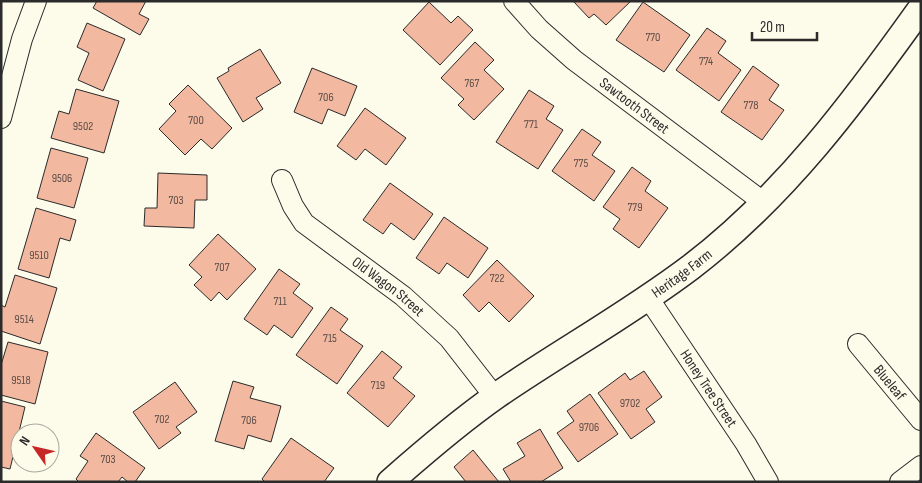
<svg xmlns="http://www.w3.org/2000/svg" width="922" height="483" font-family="'Sofia Sans Condensed',sans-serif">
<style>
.building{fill:#f2b8a0;stroke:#2b2b2b}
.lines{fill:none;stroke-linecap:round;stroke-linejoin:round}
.minor-casing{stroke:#2b2b2b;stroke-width:22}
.tertiary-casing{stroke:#2b2b2b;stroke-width:28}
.minor{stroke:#fdfbea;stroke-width:20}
.tertiary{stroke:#fdfbea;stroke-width:25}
.labels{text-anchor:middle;stroke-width:4;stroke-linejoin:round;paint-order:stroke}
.number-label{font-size:12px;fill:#5d4e48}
.street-label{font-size:15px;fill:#2b2b2b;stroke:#fdfbea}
</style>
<rect width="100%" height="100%" fill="#fdfbea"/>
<g class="building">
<polygon points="97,1 146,1 139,14 149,19 140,35 93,8"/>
<polygon points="573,1 631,1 606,25 594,14 589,18"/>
<polygon points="429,2 451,23 458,16 473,30 440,65 403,30"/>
<polygon points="643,2 690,35 664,72 616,40"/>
<polygon points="87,23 125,39 103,91 78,80 89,53 77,47"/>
<polygon points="707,28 726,41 718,53 741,70 719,101 676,70"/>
<polygon points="475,42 494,60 484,70 504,89 474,120 458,105 464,99 441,78"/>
<polygon points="260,49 281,83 256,98 263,109 243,122 217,78 229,71 228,68"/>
<polygon points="753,66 779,85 769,100 784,110 762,140 721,112"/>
<polygon points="312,68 357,86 345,116 328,109 322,124 294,112"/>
<polygon points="188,85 232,128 212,149 201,139 185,155 159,129 176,111 169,104"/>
<polygon points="76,89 119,101 104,153 51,138 59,111 69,114"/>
<polygon points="529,90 554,106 546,119 563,130 538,169 496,142"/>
<polygon points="365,108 406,138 386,165 365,149 356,160 337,146"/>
<polygon points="582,129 601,142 592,155 615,171 594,201 552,171"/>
<polygon points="51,148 88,158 74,208 37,198"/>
<polygon points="632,167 651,181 645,191 668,208 639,248 613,229 620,219 603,207"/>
<polygon points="158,173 207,175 207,200 195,200 194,228 144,226 145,208 157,208"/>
<polygon points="390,183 433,214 414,240 391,223 383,234 363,220"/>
<polygon points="36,208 76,220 70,241 60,238 49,278 18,269"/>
<polygon points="444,217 488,248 468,278 447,263 439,274 416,258"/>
<polygon points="218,234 256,269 227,300 219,292 211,301 194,285 202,277 189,265"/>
<polygon points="497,260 534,296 509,322 489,302 479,312 463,295"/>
<polygon points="279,269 300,284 293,293 313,308 292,338 274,325 267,335 244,319"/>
<polygon points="15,275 57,288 40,344 1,331 1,305 5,307"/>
<polygon points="331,307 348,319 340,330 363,346 337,384 296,355"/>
<polygon points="8,342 48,352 35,404 1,395 1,365"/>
<polygon points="382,351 402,367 393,378 415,396 388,427 347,393"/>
<polygon points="644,371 662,397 646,409 655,422 631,439 598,393 625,373 630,380"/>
<polygon points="233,381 254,387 250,398 281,406 271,442 248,435 244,449 215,441"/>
<polygon points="175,382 197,412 176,427 181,433 159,449 133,412"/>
<polygon points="590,394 618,434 578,462 557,433 574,421 567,411"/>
<polygon points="1,401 25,407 10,469 1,467"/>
<polygon points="540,429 563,468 541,482 511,482 503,469 525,456 517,443"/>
<polygon points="96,433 145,468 135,482 128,482 122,477 118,482 79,482 76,479 88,461 80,456"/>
<polygon points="291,438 334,468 324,482 265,482 262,479"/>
<polygon points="473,450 499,482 466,482 454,467"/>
</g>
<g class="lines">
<defs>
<g id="minor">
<path id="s1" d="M514,1L539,29L574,60L763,202"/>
<polyline points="1,118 22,39 36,1"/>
<path id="s2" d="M282,180L293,206L304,223L403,296L449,338L495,397"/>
<path id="s3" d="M647,296L746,444L768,482"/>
<path id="s4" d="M858,344L921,420"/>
<polyline points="900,482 921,466"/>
</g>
<g id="tertiary">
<path id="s5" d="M390,482C424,452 459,422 496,396C560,352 629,314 691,267C784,196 854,102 921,8"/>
</g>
</defs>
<use href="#minor" class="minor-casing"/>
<use href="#tertiary" class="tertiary-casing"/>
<use href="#minor" class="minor"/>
<use href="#tertiary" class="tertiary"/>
</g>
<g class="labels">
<g class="number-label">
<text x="653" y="41">770</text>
<text x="706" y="65">774</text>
<text x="472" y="87">767</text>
<text x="326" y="101">706</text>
<text x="751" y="109">778</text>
<text x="196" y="124">700</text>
<text x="531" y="128">771</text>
<text x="83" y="130">9502</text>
<text x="581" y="167">775</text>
<text x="62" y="182">9506</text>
<text x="176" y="204">703</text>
<text x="635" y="211">779</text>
<text x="39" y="259">9510</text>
<text x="222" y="271">707</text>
<text x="497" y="282">722</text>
<text x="280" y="305">711</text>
<text x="24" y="323">9514</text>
<text x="330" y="342">715</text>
<text x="21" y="384">9518</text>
<text x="378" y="389">719</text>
<text x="630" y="407">9702</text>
<text x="162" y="423">702</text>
<text x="249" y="424">706</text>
<text x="589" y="431">9706</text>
<text x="108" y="463">703</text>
</g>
<g class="street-label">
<text dy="5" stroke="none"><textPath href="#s1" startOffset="160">Sawtooth Street</textPath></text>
<text dy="5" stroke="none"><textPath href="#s5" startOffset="359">Heritage Farm</textPath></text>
<text dy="5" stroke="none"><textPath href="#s2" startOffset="154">Old Wagon Street</textPath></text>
<text dy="5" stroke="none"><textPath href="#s4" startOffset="50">Blueleaf</textPath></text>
<text dy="5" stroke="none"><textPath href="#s3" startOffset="111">Honey Tree Street</textPath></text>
</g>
</g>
<rect width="922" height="483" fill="none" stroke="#2b2b2b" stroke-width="5"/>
<g transform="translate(35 448) rotate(304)"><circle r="24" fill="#fdfbea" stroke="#a9a89e"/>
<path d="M0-4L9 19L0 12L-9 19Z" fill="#c62828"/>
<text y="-8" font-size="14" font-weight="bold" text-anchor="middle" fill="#2b2b2b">N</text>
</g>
<path d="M752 32v8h65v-8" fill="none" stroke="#2b2b2b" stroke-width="2.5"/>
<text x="760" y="32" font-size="15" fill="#2b2b2b" stroke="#fdfbea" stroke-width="4" paint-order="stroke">20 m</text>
</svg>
